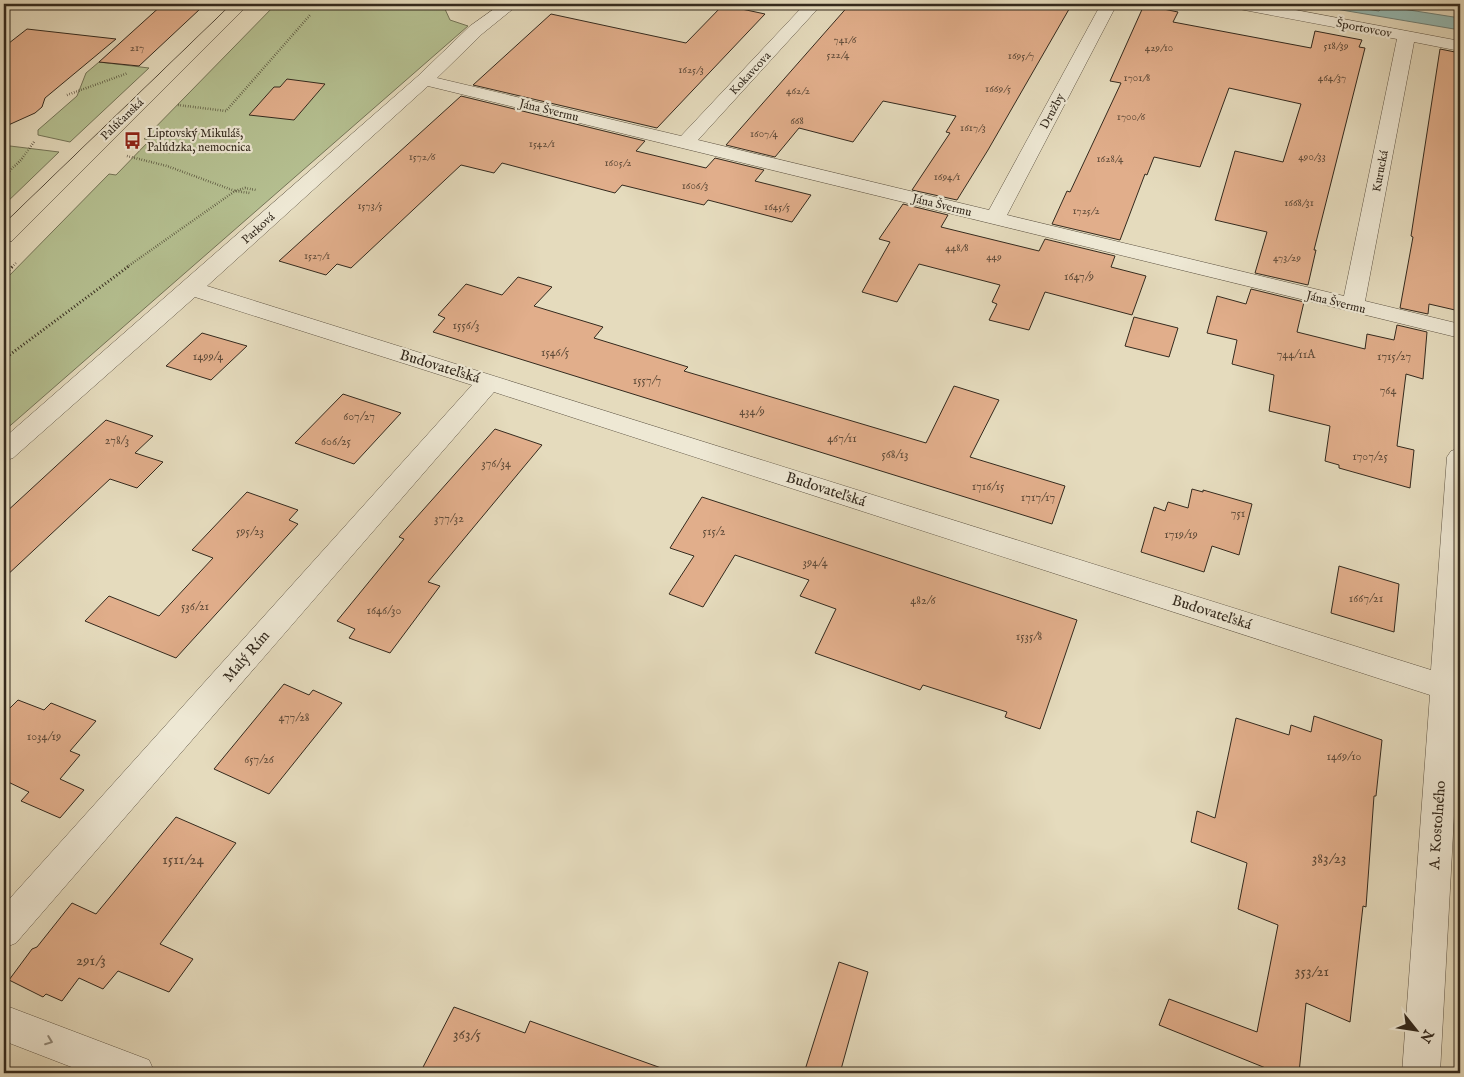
<svg xmlns="http://www.w3.org/2000/svg" width="1464" height="1077" font-family="'IM FELL English',serif">
<style>
.green{fill:#b5c091;stroke:#747558}
.water{fill:#96bbb4;stroke:#6f8178}
.lines{fill:none;stroke-linecap:round;stroke-linejoin:round}
.shore{stroke:#657269;stroke-width:1}
.building{fill:#e1ae8b;stroke:#342a1e}
.street-casing{stroke:#605646;stroke-width:1}
.primary-casing{stroke:#342a1e;stroke-width:1}
.path-far1{stroke:#342a1e;stroke-width:2.5;stroke-dasharray:0.5 2;stroke-linecap:butt}
.path{stroke:#342a1e;stroke-width:3;stroke-dasharray:1 2.5;stroke-linecap:butt}
.street{fill:#eee8d4;fill-rule:evenodd}
.primary{fill:#e5dbbd;fill-rule:evenodd}
.oneway{stroke:#918979}
.labels{text-anchor:middle;stroke-width:4.5;stroke-linejoin:round;paint-order:stroke}
.far-number-label{font-size:11px;fill:#5f4b39}
.far-street-label{font-size:12px;fill:#342a1e;stroke:#eee8d4}
.far-poi-label{font-size:12px;fill:#342a1e;stroke:#eee8d4;text-anchor:start}
.number-label{font-size:12px;fill:#5f4b39}
.street-label{font-size:15px;fill:#342a1e;stroke:#eee8d4}
.near-number-label{font-size:15px;fill:#5f4b39}
</style>
<rect width="100%" height="100%" fill="#e5dbbd"/>
<filter id="stains"><feTurbulence type="fractalNoise" baseFrequency=".004" numOctaves="4"/><feColorMatrix values="0 0 0 0 .2 0 0 0 0 .09 0 0 0 0 .02 0 0 0 .5 -.17"/></filter>
<radialGradient id="worn" r=".72"><stop offset=".6" stop-color="#630" stop-opacity="0"/><stop offset="1" stop-color="#630" stop-opacity=".3"/></radialGradient>
<g class="green">
<polygon points="276,4 440,4 444,7 450,20 468,26 4,431 4,281 109,174 116,175 150,140 144,139"/>
<polygon points="99,62 149,68 70,142 38,135 38,130 77,96 86,73"/>
<polygon points="10,146 59,152 4,205 4,148"/>
</g>
<polygon class="water" points="1306,4 1371,4 1460,18 1460,30"/>
<g class="lines">
<polyline class="shore" points="1334,4 1379,11 1381,9 1380,4"/>
</g>
<g class="building">
<polygon points="163,4 194,4 200,9 139,66 99,62"/>
<polygon points="850,4 1072,4 988,150 957,200 912,190 950,133 946,132 956,116 883,101 853,142 799,128 775,157 726,145"/>
<polygon points="723,5 765,14 657,128 473,85 551,14 686,43"/>
<polygon points="1144,5 1178,12 1173,22 1311,48 1315,31 1362,40 1359,47 1365,48 1314,250 1316,250 1308,285 1255,273 1267,232 1215,220 1235,151 1283,162 1301,104 1229,88 1200,167 1154,157 1147,175 1145,174 1120,240 1052,224 1067,191 1070,192 1121,83 1110,81"/>
<polygon points="27,29 116,39 45,98 42,107 35,113 4,127 4,47"/>
<polygon points="1440,49 1460,53 1460,267 1455,310 1429,304 1428,314 1400,308 1413,237 1411,236"/>
<polygon points="287,79 325,84 294,120 249,115 274,87 280,87"/>
<polygon points="461,96 645,141 636,151 706,168 715,158 764,170 755,181 811,195 792,222 708,200 704,205 622,185 615,193 502,163 494,173 461,165 351,268 337,264 326,275 279,261"/>
<polygon points="903,204 948,215 941,227 1039,251 1045,239 1115,256 1111,267 1146,276 1132,315 1045,292 1029,330 989,320 997,304 992,302 1000,285 919,264 897,302 862,292 890,242 879,239"/>
<polygon points="518,277 552,287 534,306 603,327 594,338 688,367 684,371 926,443 954,386 999,400 970,457 1065,486 1052,524 433,332 445,318 438,315 466,284 502,295"/>
<polygon points="1251,289 1304,302 1297,332 1365,349 1367,334 1394,340 1397,325 1427,332 1423,379 1406,374 1397,446 1414,450 1410,488 1339,468 1339,465 1325,461 1330,426 1269,411 1274,375 1232,364 1237,340 1207,333 1217,296 1246,304"/>
<polygon points="1134,317 1178,328 1169,357 1125,346"/>
<polygon points="202,333 247,346 211,380 166,366"/>
<polygon points="343,394 401,413 354,464 295,443"/>
<polygon points="106,420 153,436 135,453 163,462 137,488 110,479 4,578 4,514"/>
<polygon points="495,429 542,445 428,582 440,586 390,653 349,638 355,629 337,621 404,539 399,537"/>
<polygon points="1192,489 1203,492 1203,490 1252,504 1239,555 1212,546 1204,572 1141,552 1154,507 1165,511 1168,502 1188,508"/>
<polygon points="247,492 298,510 289,520 298,524 176,658 85,621 109,596 159,616 213,558 192,550"/>
<polygon points="702,497 1077,620 1040,729 1005,717 1007,712 923,685 920,690 815,653 836,609 800,596 809,580 735,555 703,607 669,594 694,556 670,548"/>
<polygon points="1339,566 1399,584 1394,632 1331,613"/>
<polygon points="284,684 309,695 313,690 342,703 269,794 214,769"/>
<polygon points="18,700 44,710 51,703 96,721 70,751 80,755 60,779 84,790 60,818 21,801 29,792 4,780 4,714"/>
<polygon points="1314,716 1382,740 1376,796 1374,796 1366,907 1363,906 1350,1022 1306,1003 1299,1073 1278,1073 1159,1025 1169,999 1257,1032 1278,925 1238,909 1247,863 1191,842 1197,811 1215,818 1236,718 1289,735 1291,725 1311,732"/>
<polygon points="176,817 236,843 160,944 193,959 169,992 118,971 103,989 79,978 62,1001 46,994 43,997 9,980 32,949 37,947 72,903 96,914"/>
<polygon points="839,962 868,972 840,1073 804,1073"/>
<polygon points="454,1007 525,1033 530,1021 664,1069 663,1073 420,1073"/>
</g>
<g class="lines">
<defs>
<g id="street">
<polygon points="501,4 519,4 482,34 437,78 681,136 805,4 822,4 698,140 989,210 1101,4 1117,4 1007,215 1344,296 1397,39 1239,9 1233,8 1231,4 1264,4 1460,41 1460,51 1414,42 1365,301 1460,324 1460,338 428,86 207,286 1431,670 1447,457 1451,451 1460,448 1460,705 1440,1073 1402,1073 1430,695 494,392 16,943 4,948 4,905 472,385 195,297 13,458 4,461 4,438 418,76 470,26"/>
<polygon points="4,1005 149,1060 155,1073 87,1073 4,1041"/>
</g>
<polygon id="primary" points="232,4 249,4 12,241 4,242 4,224"/>
</defs>
<use href="#street" class="street-casing"/>
<use href="#primary" class="primary-casing"/>
<g class="path-far1">
<polyline points="1453,4 1460,5"/>
<polyline points="67,95 128,73"/>
<polyline points="178,105 226,111 311,14"/>
<polyline points="127,156 167,166 235,191 250,193"/>
<polyline points="4,176 21,160 34,142"/>
<polyline points="12,267 16,263"/>
<polyline points="127,267 235,191 245,188 256,190"/>
</g>
<g class="path">
<polyline points="4,275 13,266"/>
<polyline points="4,359 129,266"/>
</g>
<use href="#street" class="street"/>
<use href="#primary" class="primary"/>
</g>
<defs><path id="oneway-chevron" d="M-2-3.5L2.5 0L-2 3.5" fill="none" stroke-width="1.6" stroke-linecap="round" stroke-linejoin="round" transform="scale(1.25)"/></defs>
<use class="oneway" href="#oneway-chevron" transform="translate(49 1041) rotate(21)"/>
<defs>
<symbol id="bus-bare" viewBox="-9 -9 18 18"><path d="M-5-6H5V4H4V6H2V4H-2V6H-4V4H-5ZM-3.5-4V0h7V-4ZM-3.5 1.2v1.5H-2V1.2ZM2 1.2v1.5H3.5V1.2Z" fill="#8f2418" stroke="#eee8d4" stroke-width="2.5" paint-order="stroke"/></symbol>
</defs>
<g fill-rule="evenodd">
<use href="#bus-bare" x="120" y="128" width="25" height="25"/>
</g>
<g class="labels">
<g class="far-number-label">
<text x="845" y="43">741/6</text>
<text x="1336" y="49">518/39</text>
<text x="137" y="51">217</text>
<text x="1159" y="51">429/10</text>
<text x="838" y="58">522/4</text>
<text x="1021" y="59">1695/7</text>
<text x="691" y="73">1625/3</text>
<text x="1137" y="81">1701/8</text>
<text x="1332" y="81">464/37</text>
<text x="998" y="92">1669/5</text>
<text x="798" y="94">462/2</text>
<text x="1131" y="120">1700/6</text>
<text x="797" y="124">668</text>
<text x="973" y="131">1617/3</text>
<text x="764" y="137">1607/4</text>
<text x="542" y="147">1542/1</text>
<text x="422" y="160">1572/6</text>
<text x="1312" y="160">490/33</text>
<text x="1110" y="162">1628/4</text>
<text x="618" y="166">1605/2</text>
<text x="947" y="180">1694/1</text>
<text x="695" y="189">1606/3</text>
<text x="1299" y="206">1668/31</text>
<text x="370" y="209">1573/5</text>
<text x="777" y="210">1645/5</text>
<text x="1086" y="214">1725/2</text>
<text x="957" y="251">448/8</text>
<text x="317" y="259">1527/1</text>
<text x="994" y="260">449</text>
<text x="1287" y="261">473/29</text>
</g>
<g class="far-street-label">
<text transform="translate(1364 28) rotate(11)" y="4">Športovcov</text>
<text transform="translate(750 73) rotate(-47)" y="4">Kokavcova</text>
<text transform="translate(549 110) rotate(14)" y="4">Jána Švermu</text>
<text transform="translate(1052 111) rotate(-62)" y="4">Družby</text>
<text transform="translate(122 119) rotate(-44)" y="4">Palúčanská</text>
<text transform="translate(1380 171) rotate(-79)" y="4">Kurucká</text>
<text transform="translate(942 205) rotate(14)" y="4">Jána Švermu</text>
<text transform="translate(258 228) rotate(-42)" y="4">Parková</text>
<text transform="translate(1336 302) rotate(14)" y="4">Jána Švermu</text>
</g>
<g class="far-poi-label">
<text x="147" y="137">Liptovský Mikuláš,<tspan x="147" dy="14">Palúdzka, nemocnica</tspan></text>
</g>
<g class="number-label">
<text x="1079" y="280">1647/9</text>
<text x="466" y="329">1556/3</text>
<text x="555" y="356">1546/5</text>
<text x="1296" y="358">744/11A</text>
<text x="208" y="360">1499/4</text>
<text x="1394" y="360">1715/27</text>
<text x="647" y="384">1557/7</text>
<text x="1388" y="394">764</text>
<text x="752" y="415">434/9</text>
<text x="359" y="420">607/27</text>
<text x="842" y="442">467/11</text>
<text x="117" y="444">278/3</text>
<text x="336" y="445">606/25</text>
<text x="895" y="458">568/13</text>
<text x="1370" y="460">1707/25</text>
<text x="496" y="467">376/34</text>
<text x="988" y="490">1716/15</text>
<text x="1038" y="501">1717/17</text>
<text x="1238" y="517">751</text>
<text x="449" y="522">377/32</text>
<text x="250" y="535">595/23</text>
<text x="714" y="535">515/2</text>
<text x="1181" y="538">1719/19</text>
<text x="815" y="566">394/4</text>
<text x="1366" y="602">1667/21</text>
<text x="923" y="604">482/6</text>
<text x="195" y="610">536/21</text>
<text x="384" y="614">1646/30</text>
<text x="1029" y="640">1535/8</text>
<text x="294" y="721">477/28</text>
<text x="44" y="740">1034/19</text>
<text x="1344" y="760">1469/10</text>
<text x="259" y="763">657/26</text>
</g>
<g class="street-label">
<text transform="translate(440 366) rotate(17)" y="5">Budovateľská</text>
<text transform="translate(826 489) rotate(18)" y="5">Budovateľská</text>
<text transform="translate(1212 612) rotate(18)" y="5">Budovateľská</text>
<text transform="translate(246 656) rotate(-49)" y="5">Malý Rím</text>
<text transform="translate(1437 825) rotate(-86)" y="5">A. Kostolného</text>
</g>
<g class="near-number-label">
<text x="1329" y="863">383/23</text>
<text x="183" y="864">1511/24</text>
<text x="91" y="965">291/3</text>
<text x="1312" y="976">353/21</text>
<text x="467" y="1039">363/5</text>
</g>
</g>
<rect width="1464" height="1077" fill="none" stroke="#e5dbbd" stroke-width="20"/>
<rect x="5" y="5" width="1454" height="1067" fill="none" stroke="#342a1e" stroke-width="2.5"/>
<rect x="10" y="10" width="1444" height="1057" fill="none" stroke="#342a1e"/>
<g transform="translate(1416 1030) rotate(120)" stroke="#eee8d4" stroke-width="4" paint-order="stroke">
<path d="M0-4L9 19L0 12L-9 19Z" fill="#342a1e"/>
<text y="-8" font-size="14" font-weight="bold" text-anchor="middle" fill="#342a1e">N</text>
</g>
<rect width="100%" height="100%" filter="url(#stains)"/>
<rect width="100%" height="100%" fill="url(#worn)"/>
</svg>
